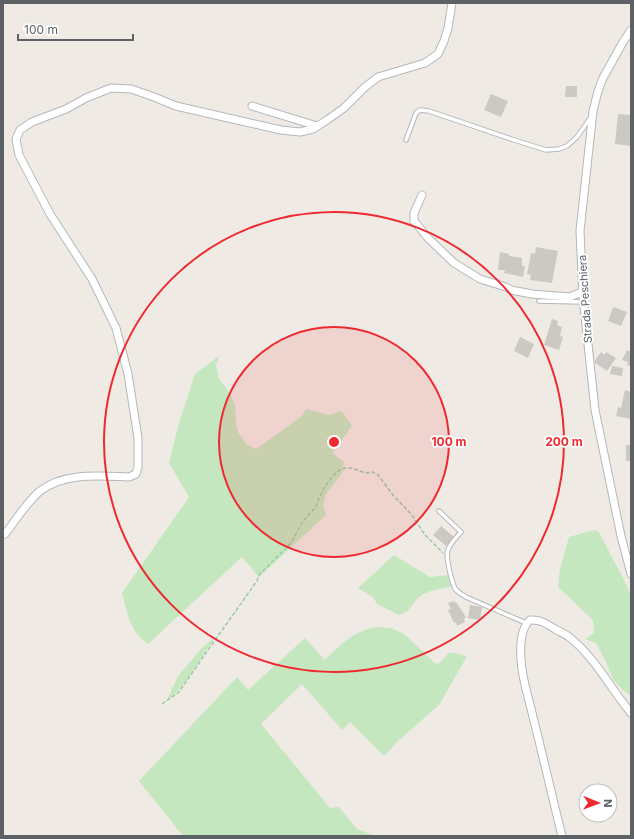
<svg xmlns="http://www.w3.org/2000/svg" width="634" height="839" font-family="Inter,sans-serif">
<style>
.green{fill:#c4e7bf}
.building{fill:#ccc8c3}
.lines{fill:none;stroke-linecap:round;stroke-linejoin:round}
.service-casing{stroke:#b4b7bb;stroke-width:5.5}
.minor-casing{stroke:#b4b7bb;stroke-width:9}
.path{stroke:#9acba2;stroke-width:1.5;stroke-dasharray:4 2;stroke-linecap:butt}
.service{stroke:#fff;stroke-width:3.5}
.minor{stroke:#fff;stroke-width:7}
.ring{fill:none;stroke:#ef2930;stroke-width:2}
.labels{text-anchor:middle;stroke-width:3.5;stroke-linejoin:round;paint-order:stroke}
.street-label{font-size:11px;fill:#5c6165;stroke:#fff}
.centre{fill:#ef2930;stroke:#fff;stroke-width:2}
.ring-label{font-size:12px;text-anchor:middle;font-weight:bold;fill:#ef2930;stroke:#fff;stroke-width:3.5;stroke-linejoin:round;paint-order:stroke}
</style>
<rect width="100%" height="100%" fill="#efebe4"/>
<g class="green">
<path d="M219,356L216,365L219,379L227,389L235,404L236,424L238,432L246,444L256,449L302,416L306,409L330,415L341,411L352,426L332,453L344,462L342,473L326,494L323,506L326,515L259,577L242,557L148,644C129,630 128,615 122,593L189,497L169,463L179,423L195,374Z"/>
<polygon points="594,530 599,532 627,586 631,597 631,696 624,691 613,679 606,662 596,643 585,639 594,633 593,620 558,587 560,569 569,537"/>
<path d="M394,555L430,577L448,575L451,587C440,589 427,590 418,598C410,606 411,611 399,615L377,604L373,597L358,588Z"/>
<path d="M378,627L391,628L404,634L427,655L433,662L438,664L449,653H455L467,656L461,667L439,705L397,742L384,756L350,722L342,730L302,684L261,724L330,808L339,807L357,829L375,836H183L139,781L237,677L248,690L305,638L325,660C343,643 352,631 378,627Z"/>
<polygon points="216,636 181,688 175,694 167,700 178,676 201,649"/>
</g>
<g class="building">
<polygon points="566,86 577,86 577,97 565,97"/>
<polygon points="491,94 508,101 501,117 484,110"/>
<polygon points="618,114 631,115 631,146 615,144"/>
<polygon points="536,247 558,251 552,283 530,280 531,275 527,274 531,253 535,254"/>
<polygon points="500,252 509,254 509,256 522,258 522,266 525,266 523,277 504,273 505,270 498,270"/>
<polygon points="613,307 627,312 621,326 608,321"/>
<polygon points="552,319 558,321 557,325 562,327 560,336 563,337 559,350 544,345"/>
<polygon points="520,337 534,344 528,358 514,351"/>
<polygon points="627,350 631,352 631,366 627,365 628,362 622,360"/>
<polygon points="601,352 604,355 606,352 616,358 607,371 594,362"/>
<polygon points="612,366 623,368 622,376 610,374"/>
<polygon points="625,390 631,392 631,419 616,416 618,407 621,408"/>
<rect x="626" y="445" width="5" height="16"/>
<polygon points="441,526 454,537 446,546 433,535"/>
<polygon points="454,601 455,603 456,602 466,617 464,619 465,622 457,626 456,622 454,623 448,610 451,609 448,603"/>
<polygon points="470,605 482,607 480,620 468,618"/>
</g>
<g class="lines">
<defs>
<g id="service">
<polyline points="406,140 416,113 420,110 429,111 511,139 546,150 559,149 567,146 577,137 589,120 591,118"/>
<polyline points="539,301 583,302"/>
<path d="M439,511L461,532C457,537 450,543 448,550C445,556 452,584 456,590C459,593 463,595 466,597L526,623"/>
</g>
<g id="minor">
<polyline points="631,30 623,42 603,78 598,91 593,111 580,231 583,297 595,410 621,536 631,574"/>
<polyline points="252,106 317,126"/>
<polyline points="422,195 414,213 414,221 428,238 454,263 480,279 506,287 511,290 532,294 570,297 582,292"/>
<path d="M5,534C16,520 26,503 40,491C65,472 100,476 129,477L136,474L138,467V438L128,374L116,328L92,279L50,214L19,155L16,139L20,130L32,122L66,109L86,98L111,88L131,89L154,97L176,106L281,130L300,132L313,129L327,120L344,108L365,87L378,77L425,63L438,54L444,41L448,28L452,3"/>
<path d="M562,836C552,796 543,756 533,717C529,698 522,680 521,660C520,647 520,629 530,620C540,619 547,624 555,629C560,632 565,634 569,637C595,657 610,688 631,713"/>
</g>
</defs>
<use href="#service" class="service-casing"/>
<use href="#minor" class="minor-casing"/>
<polyline class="path" points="162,704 179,692 203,657 257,581 259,575 291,543 303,521 316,507 319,498 326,485 333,476 339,470 346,468 351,468 366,473 373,472 378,475 393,495 412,515 425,535 443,553"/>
<use href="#service" class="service"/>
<use href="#minor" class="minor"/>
</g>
<circle cx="334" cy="442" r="115" fill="#ef2930" fill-opacity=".12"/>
<g class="ring">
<circle cx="334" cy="442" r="115"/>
<circle cx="334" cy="442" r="230"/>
</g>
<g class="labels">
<g class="street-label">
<text transform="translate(585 299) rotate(-94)" y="4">Strada Peschiera</text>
</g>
</g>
<circle cx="334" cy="442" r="6" class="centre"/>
<g class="ring-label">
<text x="449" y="446">100 m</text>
<text x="564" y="446">200 m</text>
</g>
<rect width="634" height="839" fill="none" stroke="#5c6165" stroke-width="8"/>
<g transform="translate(598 803) rotate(91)"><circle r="19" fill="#ffffff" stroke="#bec0c1"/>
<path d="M0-3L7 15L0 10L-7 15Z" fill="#ef2930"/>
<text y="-6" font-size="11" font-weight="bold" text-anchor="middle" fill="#5c6165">N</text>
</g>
<path d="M18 34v6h115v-6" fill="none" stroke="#5c6165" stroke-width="2"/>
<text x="24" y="34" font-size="12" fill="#5c6165" stroke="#ffffff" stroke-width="3" paint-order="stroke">100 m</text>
</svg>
